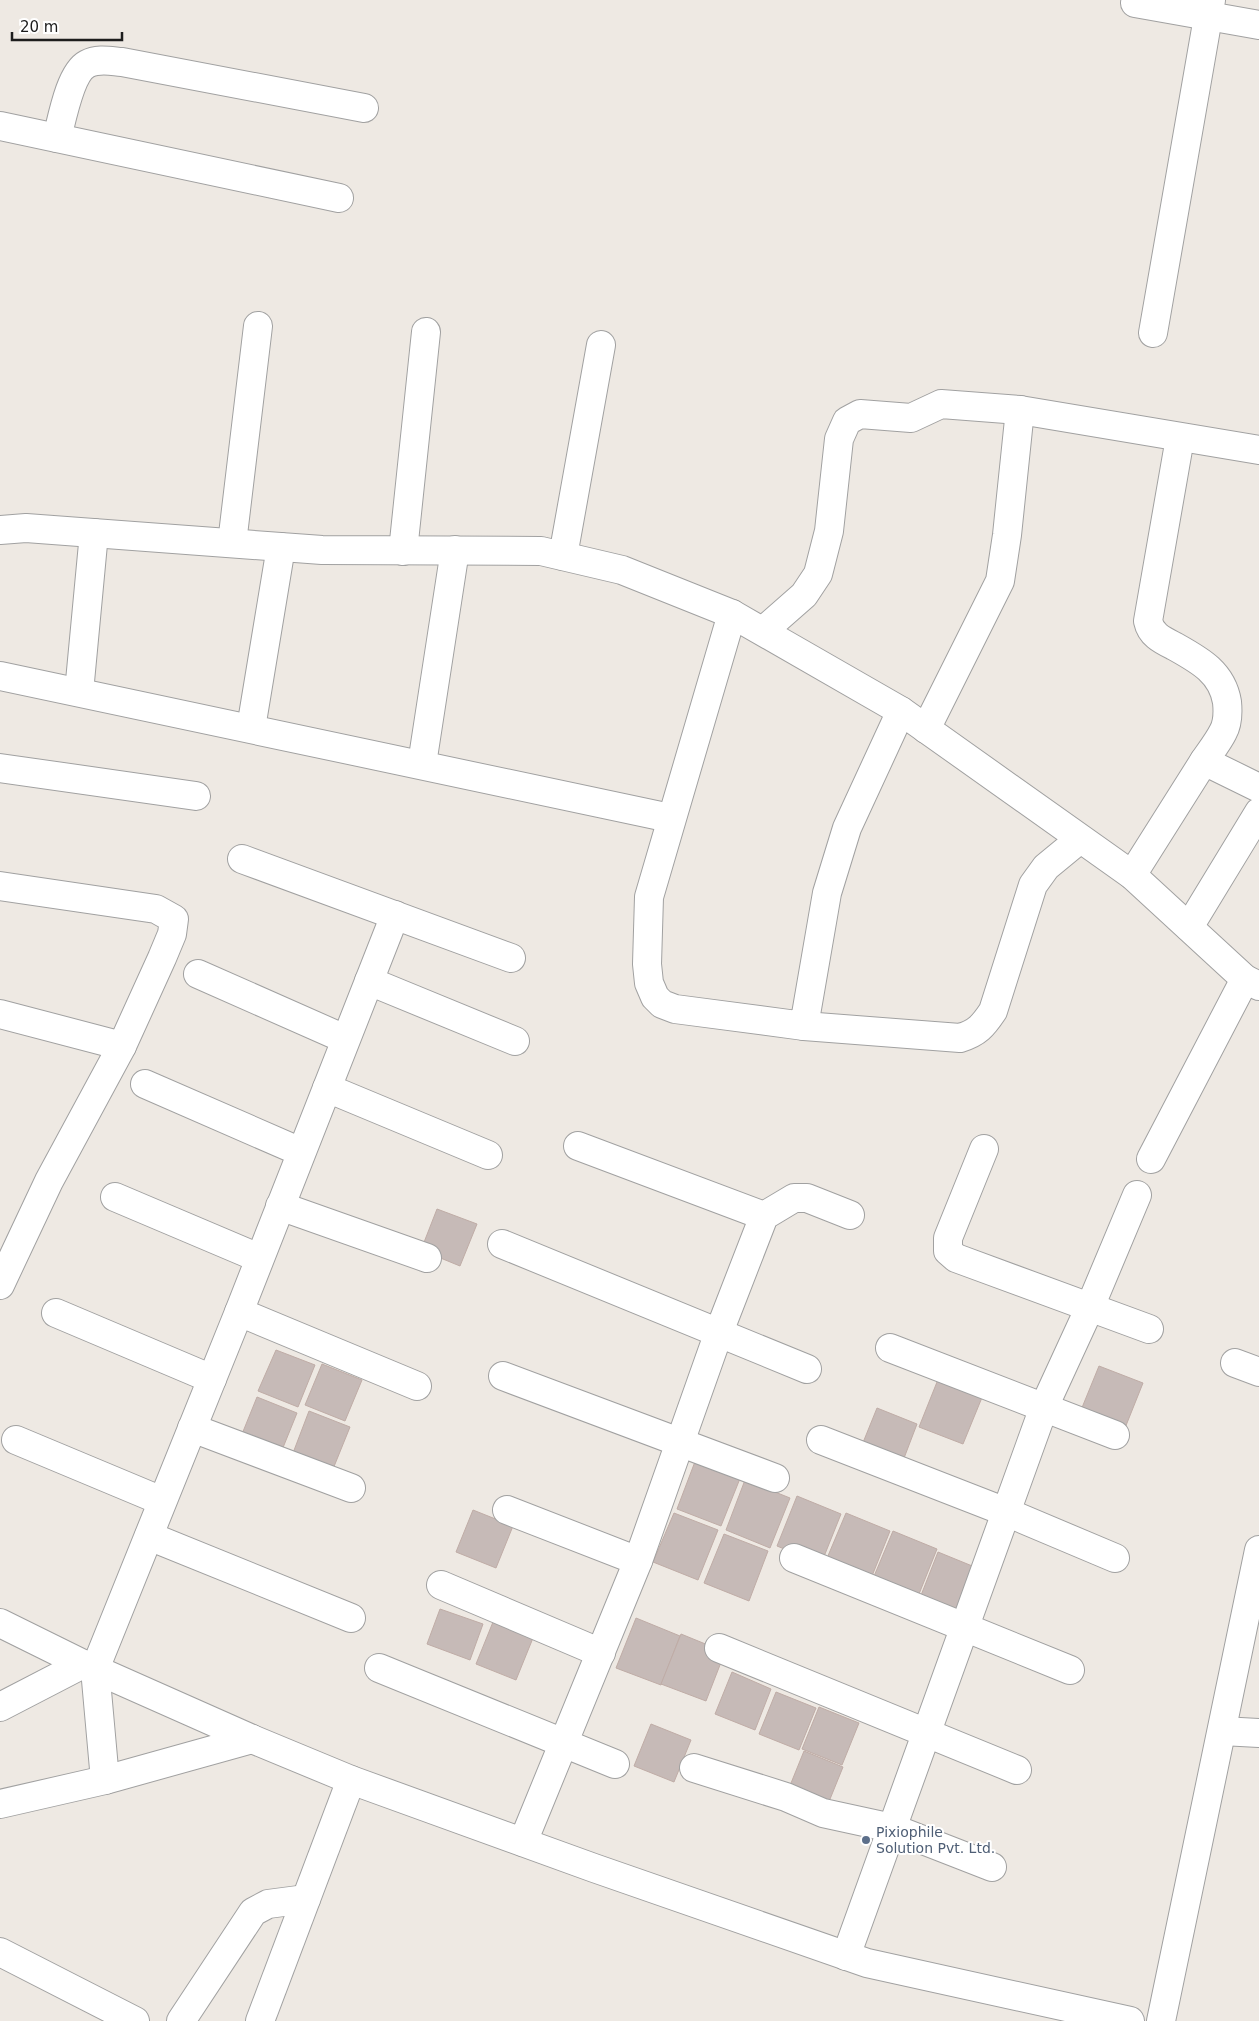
<svg xmlns="http://www.w3.org/2000/svg" width="1259" height="2021" font-family="'DejaVu Sans',sans-serif">
<style>
.building{fill:#c6bab7;stroke:#bfaca6}
.lines{fill:none;stroke-linecap:round;stroke-linejoin:round}
.minor-casing{stroke:#a1a1a1;stroke-width:30}
.minor{stroke:#fff;stroke-width:28}
.service-dot{fill:#5c6f8a;stroke:#fff;stroke-width:2}
.labels{text-anchor:middle;stroke-width:4;stroke-linejoin:round;paint-order:stroke}
.service-label{font-size:14px;fill:#4e5e75;stroke:#fff;text-anchor:start}
</style>
<rect width="100%" height="100%" fill="#eee9e3"/>
<g class="building">
<polygon points="437,1209 477,1224 460,1266 421,1250"/>
<polygon points="276,1350 315,1365 298,1407 258,1391"/>
<polygon points="322,1364 362,1380 345,1421 305,1405"/>
<polygon points="1099,1366 1143,1383 1123,1433 1079,1415"/>
<polygon points="939,1377 983,1395 963,1444 919,1427"/>
<polygon points="257,1397 297,1413 280,1455 240,1439"/>
<polygon points="877,1408 917,1424 901,1466 860,1450"/>
<polygon points="309,1411 350,1427 333,1469 293,1453"/>
<polygon points="696,1459 741,1476 721,1526 677,1509"/>
<polygon points="745,1480 790,1498 770,1548 726,1530"/>
<polygon points="797,1496 841,1514 821,1564 777,1546"/>
<polygon points="473,1510 513,1526 496,1568 456,1552"/>
<polygon points="674,1513 718,1530 698,1580 653,1562"/>
<polygon points="846,1513 890,1531 870,1581 825,1563"/>
<polygon points="893,1531 937,1549 917,1599 872,1581"/>
<polygon points="724,1534 768,1551 749,1601 704,1583"/>
<polygon points="938,1552 982,1570 962,1620 918,1603"/>
<polygon points="440,1609 483,1624 470,1660 427,1644"/>
<polygon points="636,1618 680,1636 661,1685 616,1668"/>
<polygon points="493,1622 533,1638 516,1680 476,1664"/>
<polygon points="681,1634 725,1652 706,1701 661,1684"/>
<polygon points="732,1672 771,1689 755,1730 715,1714"/>
<polygon points="776,1692 816,1708 799,1750 759,1734"/>
<polygon points="819,1707 859,1723 842,1765 802,1749"/>
<polygon points="651,1724 691,1740 674,1782 634,1766"/>
<polygon points="804,1751 843,1767 826,1809 787,1793"/>
</g>
<g class="lines">
<defs>
<g id="minor">
<polyline points="1135,3 1259,25"/>
<polyline points="0,126 339,198"/>
<path d="M57,138C62,119 70,73 87,64C98,58 110,61 122,62L364,108"/>
<polyline points="1153,333 1211,0"/>
<path d="M1180,438L1148,621C1151,635 1162,640 1174,646C1199,660 1222,672 1227,702C1228,712 1228,723 1223,732C1218,742 1210,752 1204,761"/>
<polyline points="0,530 26,528 322,550 541,551 622,570 732,614 901,711 1132,875 1245,979 1259,986"/>
<polyline points="232,543 258,326"/>
<polyline points="403,551 426,332"/>
<polyline points="563,556 601,345"/>
<polyline points="732,614 649,897 647,964 649,983 655,997 662,1004 675,1009 804,1026 827,893 847,828 901,711"/>
<polyline points="763,631 804,595 818,574 829,531 839,439 847,421 860,414 911,418 941,404 1020,410 1259,450"/>
<polyline points="0,676 670,818"/>
<polyline points="79,692 94,533"/>
<polyline points="251,728 281,547"/>
<polyline points="926,729 1000,581 1007,535 1020,410"/>
<polyline points="422,764 455,550"/>
<polyline points="0,768 196,796"/>
<polyline points="242,859 511,958"/>
<polyline points="1132,875 1204,761 1259,788"/>
<polyline points="0,886 156,909 174,919 172,934 162,958 122,1046 49,1181 0,1285"/>
<polyline points="1189,927 1259,812"/>
<polyline points="198,974 345,1039"/>
<polyline points="369,981 515,1041"/>
<polyline points="0,1014 122,1046"/>
<path d="M804,1026L960,1038C977,1033 983,1026 993,1011L1033,885L1046,867L1080,839"/>
<polyline points="145,1084 301,1152"/>
<polyline points="327,1088 488,1155"/>
<polyline points="578,1146 764,1216"/>
<polyline points="984,1149 948,1238 948,1251 956,1258 1149,1329"/>
<polyline points="1151,1159 1245,979"/>
<polyline points="115,1197 259,1258"/>
<polyline points="280,1206 427,1258"/>
<polyline points="502,1244 807,1369"/>
<polyline points="239,1312 417,1386"/>
<polyline points="56,1313 212,1379"/>
<polyline points="890,1348 1115,1435"/>
<polyline points="1235,1363 1259,1372"/>
<polyline points="503,1376 775,1478"/>
<polyline points="192,1428 351,1488"/>
<polyline points="16,1440 162,1501"/>
<polyline points="821,1440 1006,1512 1115,1558"/>
<polyline points="507,1510 638,1561"/>
<polyline points="149,1536 351,1618"/>
<polyline points="794,1558 1070,1670"/>
<polyline points="441,1585 601,1653"/>
<polyline points="0,1623 83,1664 252,1739 351,1780 594,1868 867,1963 1130,2021"/>
<polyline points="719,1648 1017,1770"/>
<polyline points="379,1668 615,1764"/>
<polyline points="0,1707 83,1664"/>
<polyline points="1222,1731 1259,1733"/>
<polyline points="694,1768 786,1797 823,1813 892,1828 992,1867"/>
<polyline points="105,1780 95,1669 239,1312 395,915"/>
<polyline points="0,1804 105,1780 252,1739"/>
<polyline points="523,1842 638,1561 719,1332 764,1216 794,1198 807,1198 850,1215"/>
<polyline points="0,1952 135,2021"/>
<polyline points="846,1956 1044,1407 1090,1307 1137,1195"/>
<polyline points="181,2021 253,1912 268,1904 306,1899"/>
<polyline points="260,2021 351,1780"/>
<polyline points="1161,2021 1259,1550"/>
</g>
</defs>
<use href="#minor" class="minor-casing"/>
<use href="#minor" class="minor"/>
</g>
<circle class="service-dot" cx="866" cy="1840" r="5"/>
<g class="labels">
<g class="service-label">
<text x="876" y="1837">Pixiophile<tspan x="876" dy="16">Solution Pvt. Ltd.</tspan></text>
</g>
</g>
<path d="M12 32v8h110v-8" fill="none" stroke="#1d1d1d" stroke-width="2.5"/>
<text x="20" y="32" font-size="15" fill="#1d1d1d" stroke="#ffffff" stroke-width="4" paint-order="stroke">20 m</text>
</svg>
